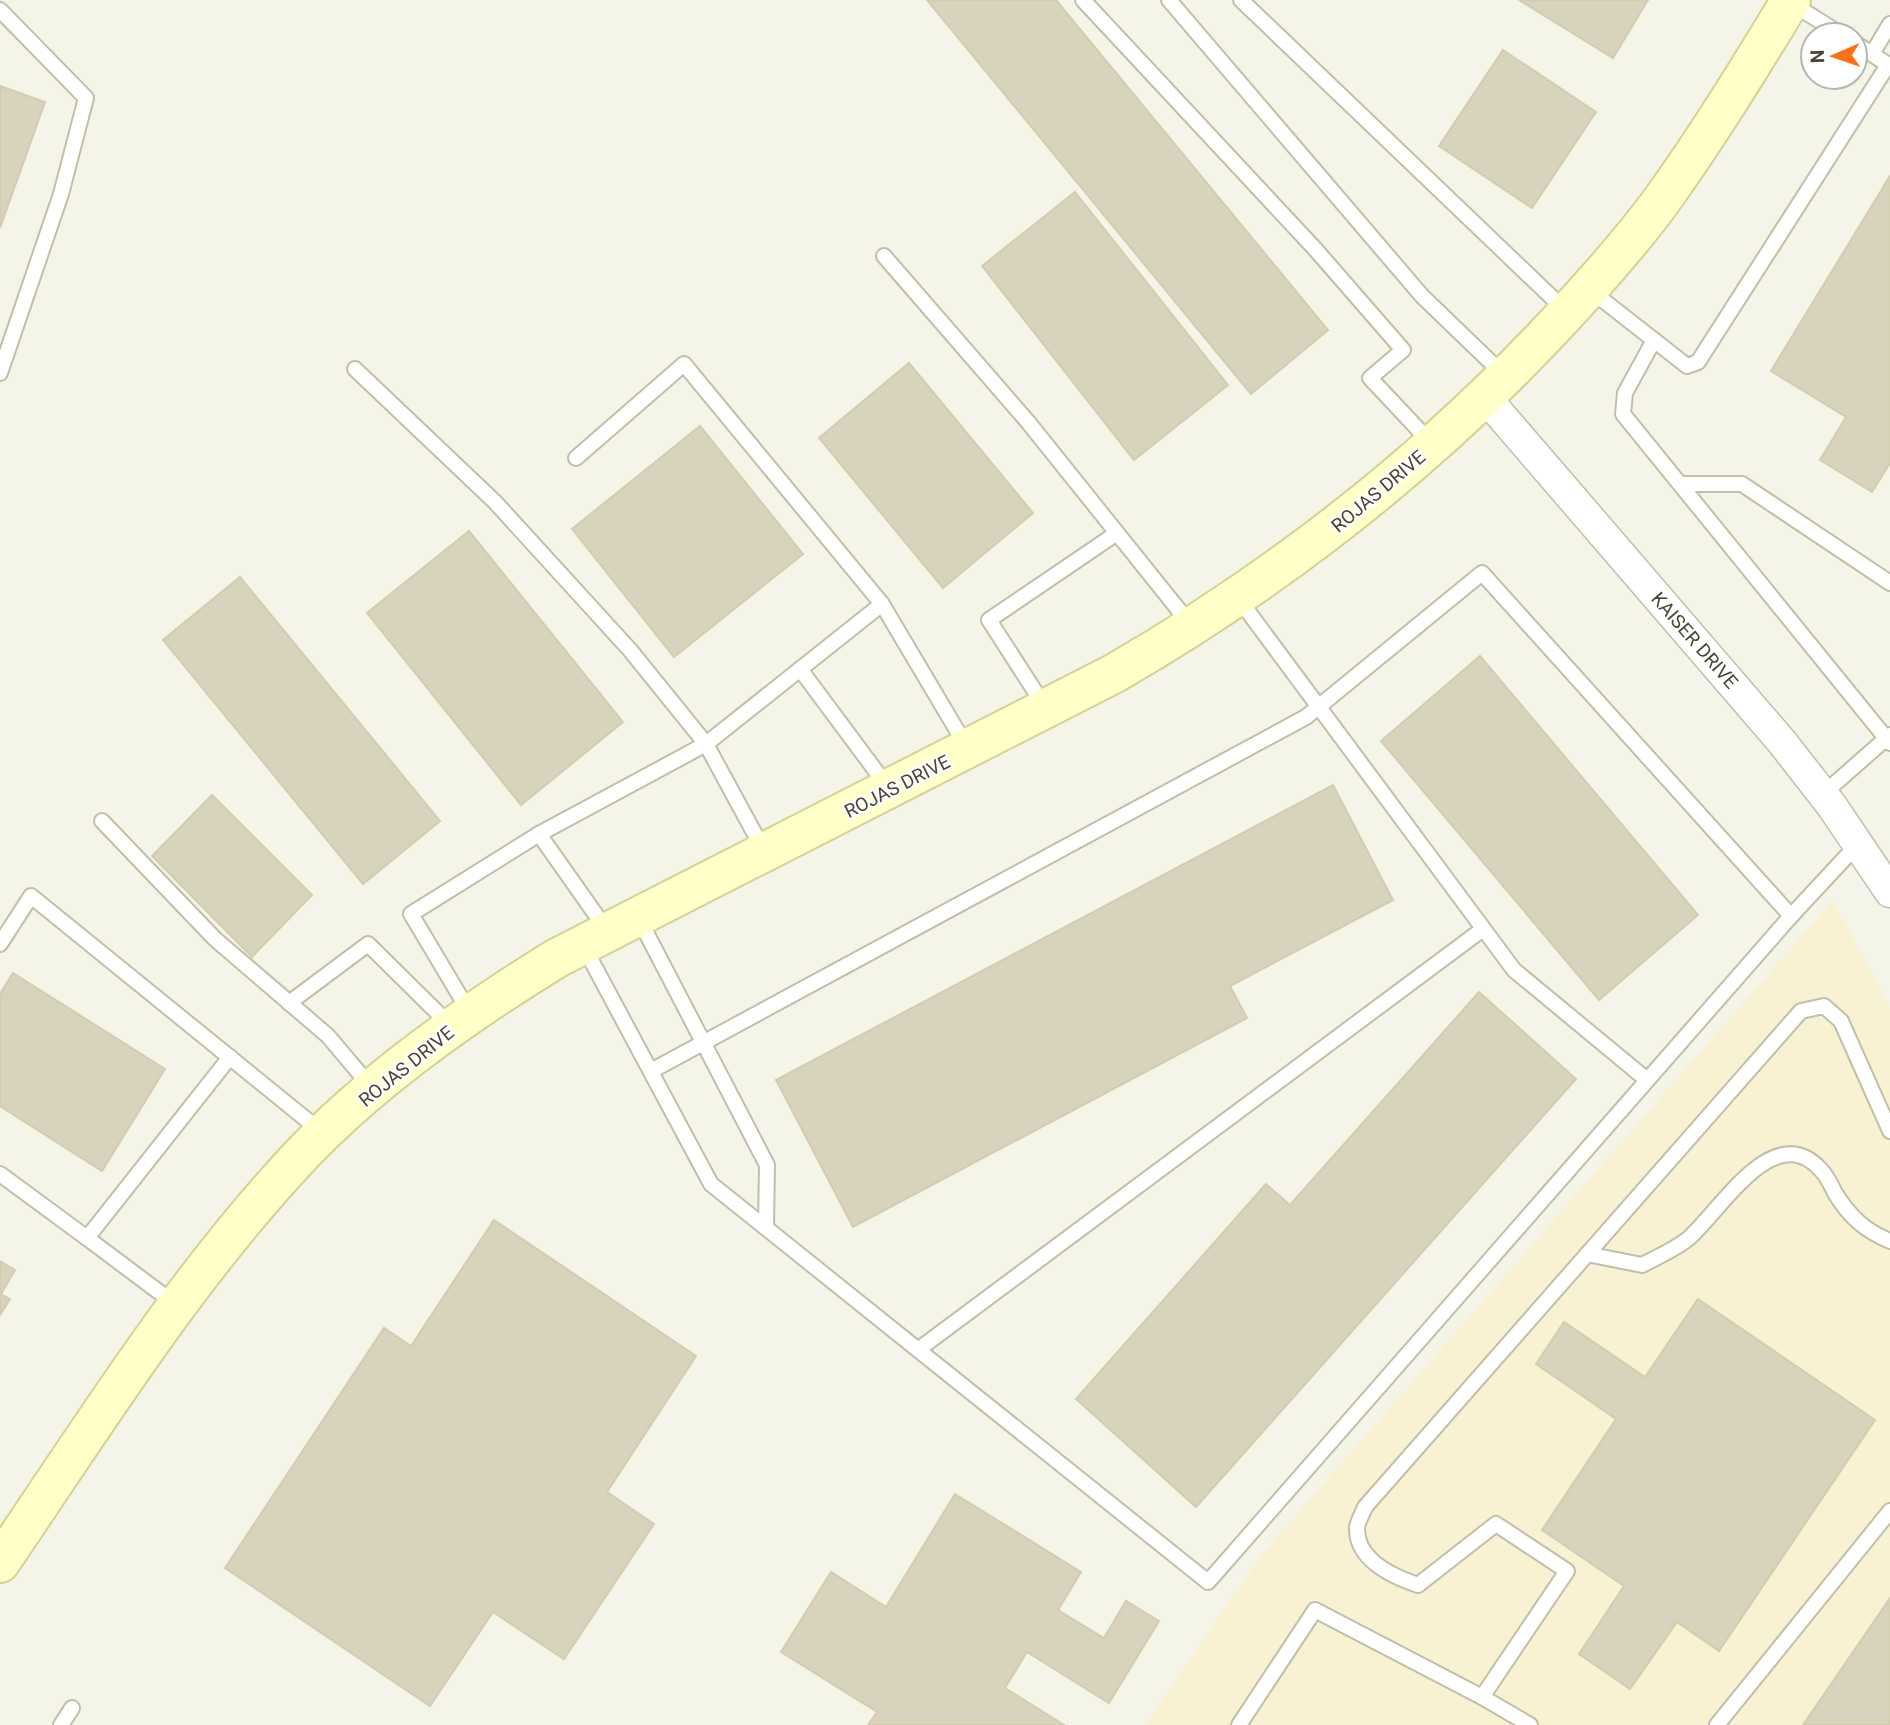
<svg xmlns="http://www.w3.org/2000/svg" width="1890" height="1725" font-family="Roboto,sans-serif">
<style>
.commercial{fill:#f8f1d2}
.building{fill:#d7d3bc;stroke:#d3cdaf;stroke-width:2}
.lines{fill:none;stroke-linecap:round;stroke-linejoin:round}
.lane-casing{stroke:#c1bfaa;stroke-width:18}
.street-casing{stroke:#c1bfaa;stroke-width:33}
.secondary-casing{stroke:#d4d293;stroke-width:42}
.lane{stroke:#fff;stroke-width:14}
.street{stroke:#fff;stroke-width:30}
.secondary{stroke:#ffffc8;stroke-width:38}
.labels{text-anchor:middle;stroke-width:5;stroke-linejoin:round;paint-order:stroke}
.street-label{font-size:19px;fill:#494636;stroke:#fff}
</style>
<rect width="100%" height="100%" fill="#f5f4e8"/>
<polygon class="commercial" points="1833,900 1890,1008 1890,1725 1145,1725 1262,1554"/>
<g class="building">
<polygon points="927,0 1056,0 1328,330 1251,394"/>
<polygon points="1519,0 1648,0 1613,58"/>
<polygon points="1503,50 1596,112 1532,208 1439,146"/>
<polygon points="0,86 45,102 0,228"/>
<polygon points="1890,176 1890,463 1872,492 1820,460 1846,417 1771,371"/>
<polygon points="1075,192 1228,385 1134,460 982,266"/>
<polygon points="909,363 1033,513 943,588 819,438"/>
<polygon points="700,426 803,554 674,657 572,529"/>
<polygon points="469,531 623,722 521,805 367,613"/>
<polygon points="240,577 440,821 363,884 163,640"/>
<polygon points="1480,656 1698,915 1599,1000 1381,741"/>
<polygon points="1333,785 1393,900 1230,986 1247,1018 853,1227 776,1080"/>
<polygon points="212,795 312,895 252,957 152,856"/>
<polygon points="13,973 165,1069 102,1171 0,1106 0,994"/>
<polygon points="1479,992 1576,1079 1196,1507 1076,1399 1266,1184 1290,1205"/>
<polygon points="494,1220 696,1356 607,1492 654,1524 564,1659 493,1612 430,1706 225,1568 384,1328 411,1346"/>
<polygon points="0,1261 15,1270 1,1294 10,1299 0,1315"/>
<polygon points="1698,1299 1875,1420 1719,1651 1677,1622 1630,1689 1579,1654 1624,1586 1542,1530 1616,1419 1536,1364 1564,1322 1645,1377"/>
<polygon points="955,1494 1081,1572 1058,1610 1104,1638 1126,1601 1159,1621 1109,1703 1027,1652 1005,1688 1064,1725 868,1725 877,1712 781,1652 831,1572 886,1607"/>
<polygon points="1890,1598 1890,1725 1803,1725"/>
</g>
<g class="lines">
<defs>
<g id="lane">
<polyline points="1083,0 1316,250 1403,350 1370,378 1432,444"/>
<polyline points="1169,0 1422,296 1505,376"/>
<polyline points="1241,0 1566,311"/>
<polyline points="1791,3 1842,35"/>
<polyline points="0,10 86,98 61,194 0,373"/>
<polyline points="1855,43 1890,66"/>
<polyline points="1872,54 1890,24"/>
<polyline points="884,256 1028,422 1190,624"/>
<polyline points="1590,290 1687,366 1698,362 1888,65"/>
<polyline points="1654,340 1625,393 1623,414 1890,743"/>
<polyline points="355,369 495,502 630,650 706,744 764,851"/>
<polyline points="576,458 684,364 882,604 968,749"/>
<polyline points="1680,484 1742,484 1890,583"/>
<polyline points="1238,598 1514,970 1647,1080"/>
<polyline points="800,669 887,786"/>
<polyline points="1045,707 989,620 1117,533"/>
<polyline points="1823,794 1890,735"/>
<polyline points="102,821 215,939 328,1036 371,1087"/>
<polyline points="639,919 767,1165 766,1225"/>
<polyline points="608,932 539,834 706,744 882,604"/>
<polyline points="0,944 31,896 323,1133"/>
<polyline points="584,947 711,1184 1208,1582 1791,916 1858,844"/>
<polyline points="289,1003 368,944 451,1026"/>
<polyline points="470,1013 411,914 539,834"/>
<polyline points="651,1071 1306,717 1482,573 1791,916"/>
<polyline points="0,1174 87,1238 230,1057"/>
<polyline points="87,1238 175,1304"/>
<path d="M1587,1254L1642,1265C1657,1257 1676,1249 1689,1238C1722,1209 1774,1118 1821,1170C1827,1176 1831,1185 1835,1193C1849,1216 1865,1231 1890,1241"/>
<polyline points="919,1349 1483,929"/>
<polyline points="1482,1697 1530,1725"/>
<polyline points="61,1725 72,1708"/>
<path d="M1239,1725L1315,1610L1482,1697L1567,1571L1496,1524L1418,1585C1394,1577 1356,1560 1357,1528C1357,1522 1363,1513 1365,1507L1801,1011L1824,1006L1841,1021L1890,1131"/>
<polyline points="1717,1725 1890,1511"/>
</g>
<polyline id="street" points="1486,398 1782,742 1832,806 1890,892"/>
<path id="secondary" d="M0,1563C96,1422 187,1275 305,1151C377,1076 469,1012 557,958L1115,673C1274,581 1414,473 1541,340C1583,296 1623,252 1659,204C1706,139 1749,69 1791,0"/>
</defs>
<use href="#lane" class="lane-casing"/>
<use href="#street" class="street-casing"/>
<use href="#secondary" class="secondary-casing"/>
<use href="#lane" class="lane"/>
<use href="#street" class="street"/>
<use href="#secondary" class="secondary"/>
</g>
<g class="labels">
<g class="street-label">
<text transform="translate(1378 491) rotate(-40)" y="7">ROJAS DRIVE</text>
<text transform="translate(1695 640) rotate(49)" y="7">KAISER DRIVE</text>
<text transform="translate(897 786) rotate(-27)" y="7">ROJAS DRIVE</text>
<text transform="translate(406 1066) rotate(-39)" y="7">ROJAS DRIVE</text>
</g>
</g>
<g transform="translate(1834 56) rotate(268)"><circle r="33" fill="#ffffff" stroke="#b6b5af" stroke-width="2"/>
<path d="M0-5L12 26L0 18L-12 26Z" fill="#ff6f15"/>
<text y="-10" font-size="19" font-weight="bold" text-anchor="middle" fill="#494636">N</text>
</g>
</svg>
